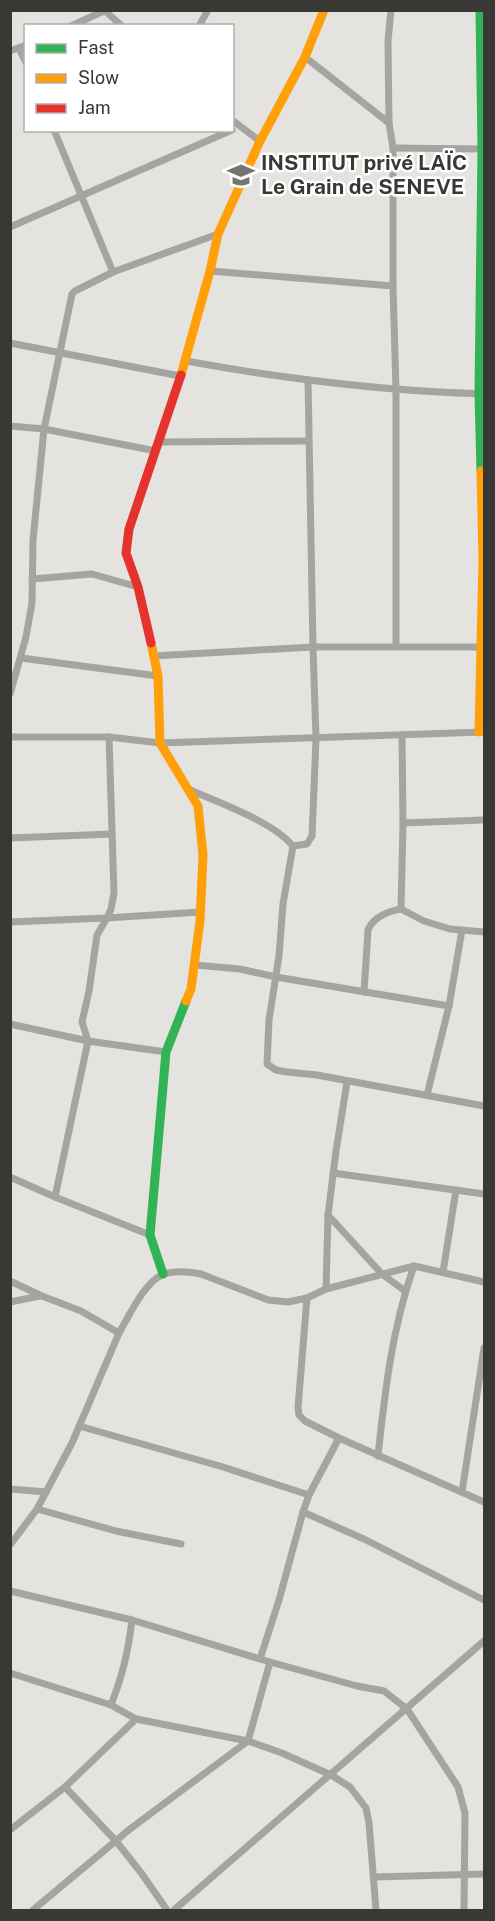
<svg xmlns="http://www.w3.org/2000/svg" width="495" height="1921" font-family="'Public Sans',sans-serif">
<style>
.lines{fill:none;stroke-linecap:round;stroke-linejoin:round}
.street{stroke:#a5a4a0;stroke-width:7}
.fast{stroke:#30b455;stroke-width:9}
.slow{stroke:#ff9f0a;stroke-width:9}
.jam{stroke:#e5322d;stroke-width:9}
.labels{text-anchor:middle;stroke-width:5;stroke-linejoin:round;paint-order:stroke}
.poi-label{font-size:21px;font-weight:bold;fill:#393835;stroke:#fff;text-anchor:start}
</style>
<rect width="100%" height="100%" fill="#e4e3df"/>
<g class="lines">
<g class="street">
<polyline points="104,10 122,26"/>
<polyline points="71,26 106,10"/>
<polyline points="199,26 208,10"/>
<polyline points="19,48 26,63"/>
<polyline points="10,51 26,45"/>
<polyline points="305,57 389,123 393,148 393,286 396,390 396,646"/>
<polyline points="232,120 260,141"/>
<polyline points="389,123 388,41 391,10"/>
<polyline points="54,130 113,272"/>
<polyline points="393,148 484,149"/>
<polyline points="10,227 232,130"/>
<polyline points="210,271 393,286"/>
<polyline points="10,343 180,376"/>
<path d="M186,361C285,379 384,391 484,394"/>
<polyline points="10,426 44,429 156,451"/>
<polyline points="160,442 308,441"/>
<polyline points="32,579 92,574 138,587"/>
<polyline points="153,656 313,647 481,647"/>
<polyline points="21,658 158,676"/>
<polyline points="10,694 26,637 32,603 33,540 44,429 72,294 75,291 113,272 218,234"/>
<polyline points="402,735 403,823 401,909 424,921 450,929 484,932"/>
<polyline points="10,737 109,737 160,743 484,732"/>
<path d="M188,789C219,803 272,821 293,846L283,904L279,956L269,1020L267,1064L276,1070L287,1072L317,1075L484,1106"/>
<polyline points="403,823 484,820"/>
<polyline points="10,838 112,834"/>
<polyline points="293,846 307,844 312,836 316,739 313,647 308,380"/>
<polyline points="10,922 107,918 111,909 114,893 109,737"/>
<polyline points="195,965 240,969 276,977 449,1006"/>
<path d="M364,992L368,930C373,917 389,911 401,909"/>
<polyline points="10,1024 88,1041 166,1052"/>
<polyline points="427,1095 449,1006 462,930"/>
<polyline points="333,1173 484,1194"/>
<polyline points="10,1177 55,1197 150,1235"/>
<polyline points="55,1197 88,1041 82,1022 89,991 97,935 107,918 200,912"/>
<polyline points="328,1215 382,1274 405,1291"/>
<polyline points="443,1272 456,1190"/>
<path d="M10,1281L42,1296L81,1311L119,1333C129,1316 144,1283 162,1275C172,1270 190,1272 201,1274L268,1300L288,1302L307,1298L326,1289L414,1266L484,1282"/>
<polyline points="326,1289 328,1215 336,1151 347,1082"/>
<polyline points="307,1298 298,1407 299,1415 305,1421 339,1438 484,1502"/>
<polyline points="10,1302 40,1296"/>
<polyline points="79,1426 223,1467 309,1495"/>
<path d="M378,1456C385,1391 392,1328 414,1266"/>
<polyline points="10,1489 46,1492"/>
<polyline points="462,1492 484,1348"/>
<polyline points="37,1509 116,1531 181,1544"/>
<polyline points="303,1512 364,1539 484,1600"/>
<polyline points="10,1545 37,1509 72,1443 119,1333"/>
<polyline points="10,1591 132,1620 270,1662 357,1686 384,1691 407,1709 458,1787 465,1813 464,1910"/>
<polyline points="260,1659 279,1600 303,1512 309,1495 339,1438"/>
<polyline points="10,1673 111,1705 136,1719 248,1741 282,1753 331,1775 350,1787 366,1808 369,1823 376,1910"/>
<path d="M111,1705C123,1674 128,1652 132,1620"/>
<polyline points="65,1787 116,1841 142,1874 167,1910"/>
<polyline points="10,1830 65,1787 136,1719"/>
<polyline points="375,1877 484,1874"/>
<polyline points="33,1910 130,1829 248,1741 270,1662"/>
<polyline points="174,1910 484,1641"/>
</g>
<g class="fast">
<polyline points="480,10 482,149 479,394 481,471"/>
<polyline points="163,1274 150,1235 166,1052 186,1001"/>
</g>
<g class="slow">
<polyline points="181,375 210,271 218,234 260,141 305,57 324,10"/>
<polyline points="151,643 158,676 160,743 198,806 203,855 200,921 191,989 186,1001"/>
<polyline points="479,732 483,560 481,471"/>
</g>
<polyline class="jam" points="151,643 138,587 126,553 129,529 181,375"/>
</g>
<defs>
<symbol id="school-bare" viewBox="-9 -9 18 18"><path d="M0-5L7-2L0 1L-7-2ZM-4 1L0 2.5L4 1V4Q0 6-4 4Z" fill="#757470" stroke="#fff" stroke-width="2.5" paint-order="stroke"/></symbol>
</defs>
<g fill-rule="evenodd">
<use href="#school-bare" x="222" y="156" width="38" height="38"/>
</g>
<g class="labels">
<g class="poi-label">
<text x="261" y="170">INSTITUT privé LAÏC<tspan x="261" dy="24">Le Grain de SENEVE</tspan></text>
</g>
</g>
<rect width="495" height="1921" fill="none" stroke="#393835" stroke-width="24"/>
<rect x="24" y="24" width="210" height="108" fill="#ffffff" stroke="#b0afae" stroke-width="1.5"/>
<rect x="36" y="44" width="30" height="9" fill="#30b455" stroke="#b0afae" stroke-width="1.5"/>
<text x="78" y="54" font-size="18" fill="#393835">Fast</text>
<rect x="36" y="74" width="30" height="9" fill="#ff9f0a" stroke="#b0afae" stroke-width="1.5"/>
<text x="78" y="84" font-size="18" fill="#393835">Slow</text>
<rect x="36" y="104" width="30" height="9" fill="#e5322d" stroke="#b0afae" stroke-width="1.5"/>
<text x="78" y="114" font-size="18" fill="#393835">Jam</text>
</svg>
